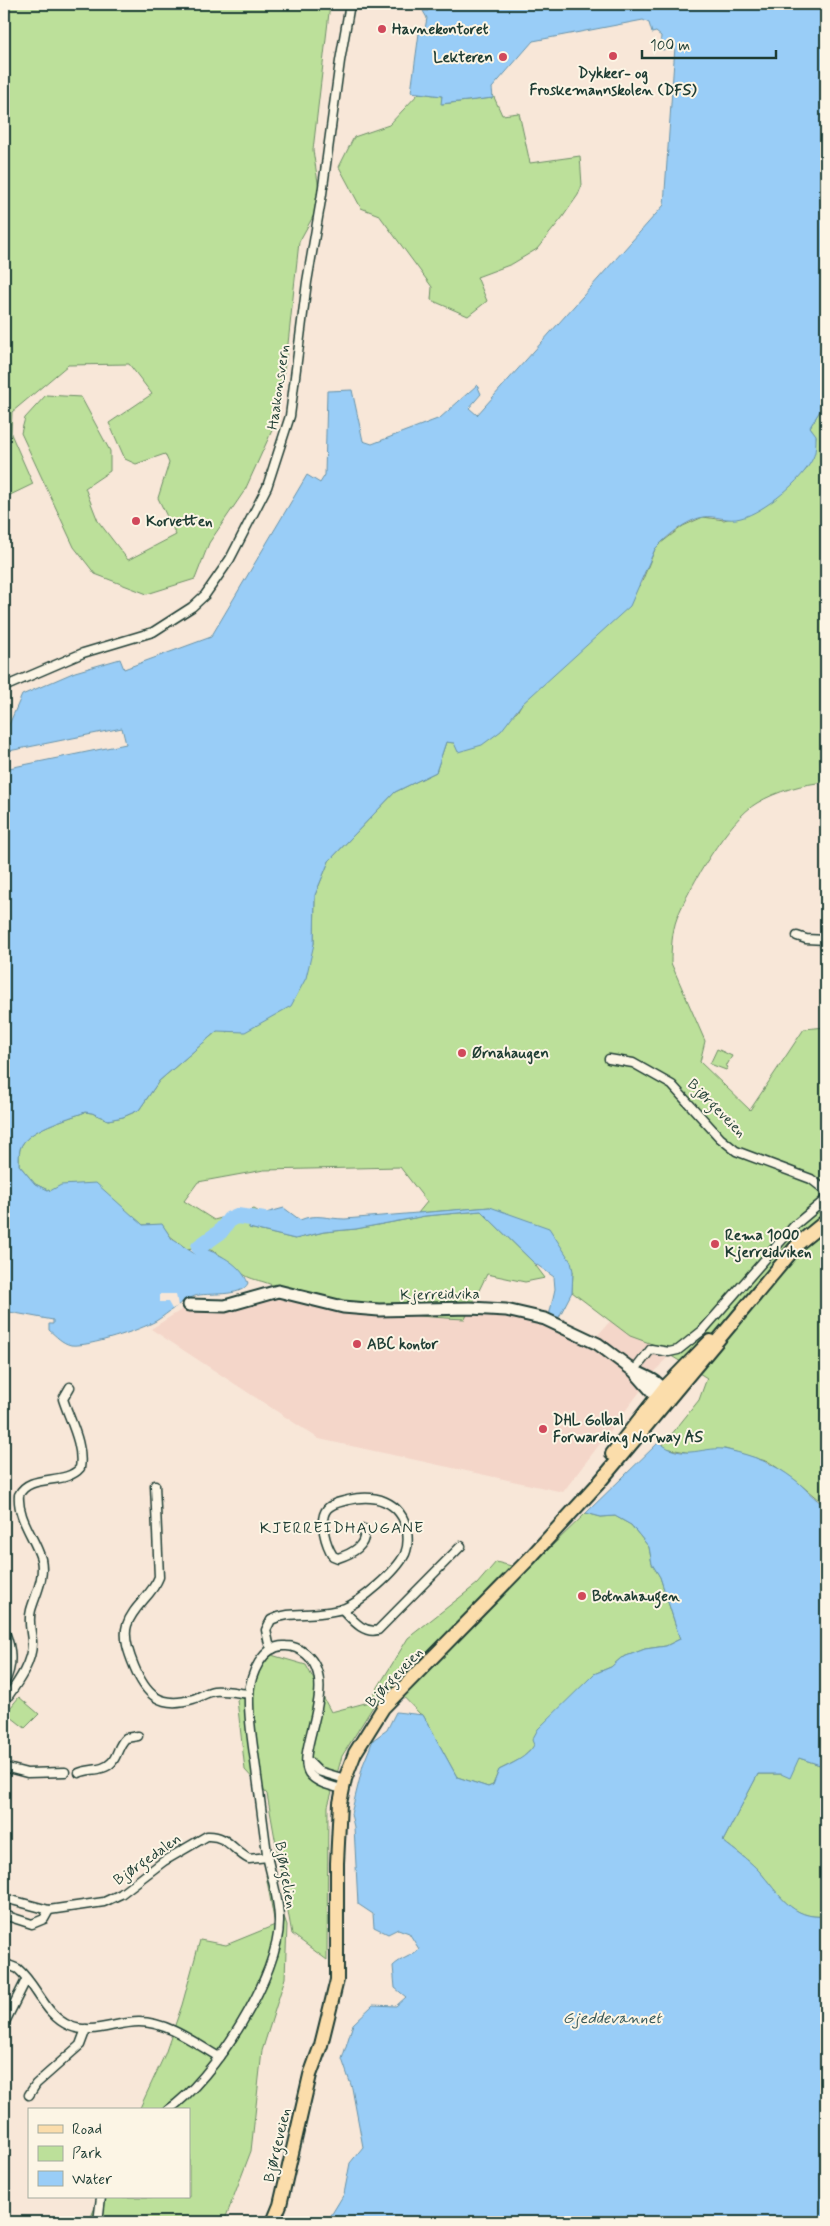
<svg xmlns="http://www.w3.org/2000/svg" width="830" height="2226" font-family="Mynerve,sans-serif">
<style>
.built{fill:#f4d6c9}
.green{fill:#bce09a;stroke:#6e8e67}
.water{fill:#99cdf7;stroke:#6893a9}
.pier{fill:#f8e7d8}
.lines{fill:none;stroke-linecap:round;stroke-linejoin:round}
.river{stroke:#99cdf7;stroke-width:16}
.street-casing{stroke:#1f3d34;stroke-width:11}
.secondary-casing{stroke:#1f3d34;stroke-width:15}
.primary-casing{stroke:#1f3d34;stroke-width:16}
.street{stroke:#fcf5e5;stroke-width:8}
.secondary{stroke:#fcf5e5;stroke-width:11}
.primary{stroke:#fbddab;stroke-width:12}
.poi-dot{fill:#d1495b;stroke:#fcf5e5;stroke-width:2}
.labels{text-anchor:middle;stroke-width:4;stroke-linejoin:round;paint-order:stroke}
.poi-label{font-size:15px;font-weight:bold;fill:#1f3d34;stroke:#fcf5e5;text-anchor:start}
.street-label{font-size:15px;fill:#1f3d34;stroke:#fcf5e5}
.neighbourhood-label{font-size:16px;letter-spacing:1px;fill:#1f3d34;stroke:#fcf5e5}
.water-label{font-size:16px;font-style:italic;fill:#375a5b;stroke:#fcf5e5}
</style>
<rect width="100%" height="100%" fill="#f8e7d8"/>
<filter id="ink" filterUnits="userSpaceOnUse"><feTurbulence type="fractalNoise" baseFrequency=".02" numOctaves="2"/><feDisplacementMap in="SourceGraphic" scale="10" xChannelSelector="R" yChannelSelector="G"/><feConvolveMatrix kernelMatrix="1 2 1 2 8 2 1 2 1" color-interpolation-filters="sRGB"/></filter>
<g filter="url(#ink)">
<polygon class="built" points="729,1184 725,1299 662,1363 563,1492 319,1439 151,1329 189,1305 225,1306 267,1292 545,1319 598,1335"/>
<g class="green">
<polygon points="4,4 330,4 313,150 321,202 299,242 287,353 274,426 245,490 209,543 195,579 147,594 95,574 74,547 21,433 25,418 46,395 81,397 110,451 110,471 85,488 98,521 128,560 176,535 158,498 169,463 165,454 136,464 125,459 109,423 152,394 129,364 68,365 12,412 11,434 33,484 4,498 4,96 7,82 4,69"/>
<polygon points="419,93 442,96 442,104 493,98 493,95 502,115 519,113 530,163 580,156 582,185 578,195 562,218 537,249 512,264 477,277 487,301 468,316 431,300 432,287 379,215 361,208 339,167 354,137 389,125"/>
<path d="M826,401V782C803,784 777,791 757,803C729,819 689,887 677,918C672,931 671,949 671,963L705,1041L700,1062L750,1110L804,1029L826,1027V1172L822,1181L826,1191V1506L795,1480L769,1462L725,1449L691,1453L665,1448L663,1445L699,1400L707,1378L652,1344L630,1336L572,1292L573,1271L490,1207L418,1213L427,1202L400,1167L264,1170L198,1182L184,1201L214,1220L254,1209L263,1214L251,1217L249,1228L295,1239L324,1232L356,1229L425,1216L481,1211L533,1262L545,1278L525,1282L487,1274L465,1319C395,1316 329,1306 264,1282C257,1280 248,1278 243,1274C224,1259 213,1243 187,1249L170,1236L162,1225H143L104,1192L50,1191L35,1184L19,1165C19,1160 19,1153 20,1149C26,1129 68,1119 85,1112L92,1113L108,1120L123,1117L139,1110L159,1081L217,1031L221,1029L228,1032L314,944L315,895L329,861L395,792L436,772L446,742L455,743L458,751L517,712L521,705L641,584L655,549L661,543L683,526L703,517L724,520L760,509L775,499L805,471L813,457L816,436L810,427Z"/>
<polygon points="717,1049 732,1056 727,1065 725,1065 728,1067 726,1070 710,1064"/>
<polygon points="586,1513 601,1517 615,1516 631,1525 649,1547 652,1564 660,1577 680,1639 666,1646 645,1649 621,1658 611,1667 594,1674 532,1749 521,1759 499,1770 493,1785 488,1787 457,1777 423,1715 420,1714 397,1690 374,1705 342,1756 328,1806 327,1960 292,1934 267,1794 245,1770 237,1700 253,1690 261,1652 306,1665 331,1712 369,1702 408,1638 477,1584 496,1562 527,1570"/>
<polygon points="19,1697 39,1714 25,1728 6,1713"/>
<path d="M799,1758L826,1767V1916C791,1920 779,1894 759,1871C749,1860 735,1851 723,1841L758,1774H781Z"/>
<polygon points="266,1875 272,1884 287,1925 285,1978 262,2051 251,2151 224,2222 89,2222 99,2197 189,2197 189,2110 139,2110 165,2054 182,2005 200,1940 226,1945 275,1925"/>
</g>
<g class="water">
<path d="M429,4H826V401L810,427L816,435C816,443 816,452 813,458C803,480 764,512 741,518C728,522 715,515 703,517C686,520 666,537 655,549L630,606L521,705L501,731L482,745L458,752L454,743L446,742L436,772L395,792L329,861L315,895L314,944L306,978L291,1006L245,1032L217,1031L159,1081L139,1110L123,1117L108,1120L92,1113L85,1112C68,1119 26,1129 20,1149C19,1153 19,1160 19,1165L35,1184L50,1191L61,1185L96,1183L143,1225L162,1224L172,1239L195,1254L199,1247C218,1253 240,1263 248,1283C242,1298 207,1292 195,1296C180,1301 169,1313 156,1321C140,1330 89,1347 71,1345C62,1343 56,1336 49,1330V1324H53V1320L4,1311V769L126,744L122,728L4,752V736L22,695L75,672L120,659L124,669L211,637L307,475L320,483L325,475L327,391L352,390L363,441L372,444L440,418L477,385L481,394L469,408L477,415L664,205L675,46L665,44L664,50L660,49L661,36L656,32L652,33L649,23L643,20L533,41L492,88L493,98L441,104L442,96L411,92L419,33L425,29L427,18L423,11H428Z"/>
<path d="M490,1207L549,1228L571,1262L573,1271L572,1292L558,1319L549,1316L555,1289L554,1277L533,1262L481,1211L425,1216L356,1229L324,1232L295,1239L249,1228L251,1217L284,1208L300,1220C316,1213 328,1219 345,1219Z"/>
<path d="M659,1442C683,1463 706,1444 728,1450C754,1456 773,1463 794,1479C805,1487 814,1500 826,1506V1767L799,1758L790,1778L781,1774H758L723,1841C735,1851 749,1860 759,1871C779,1893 791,1920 826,1916V2222H327L344,2194L350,2163L363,2147L352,2088L342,2059L353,2024L373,2005L396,2006L406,1997L395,1988L393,1966C401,1958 411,1957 419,1949L409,1933L398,1929L388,1934L374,1927L373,1914L358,1904L354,1827L351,1814L363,1765L373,1740L387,1730L396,1712L423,1715L457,1777L488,1787L493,1785L499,1770C511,1764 528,1757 534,1745L532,1740L538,1729L594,1674L611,1667L621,1658L645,1649L666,1646L680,1639L660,1577L652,1564L649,1547L631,1525L615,1516L601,1517L586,1513Z"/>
</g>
<polygon class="pier" points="160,1294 176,1294 178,1306 172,1309 168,1302 160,1302"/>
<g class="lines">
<polyline class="river" points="199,1247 220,1232 230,1219 237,1216 272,1221"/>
<defs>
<g id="street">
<polyline points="4,687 83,653 153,632 192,607 205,595 230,559 267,487 290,416 307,282 322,194 340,61 350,4"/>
<polyline points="797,936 806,939 826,940"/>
<polyline points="609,1059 633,1063 672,1085 720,1138 736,1151 811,1179 825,1190 826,1199 795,1225 702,1331 678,1350 669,1352 651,1349 634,1371"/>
<path d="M155,1485L159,1577C152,1596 133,1606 127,1625C123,1638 129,1654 134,1666C146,1695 160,1709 193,1699C200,1697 207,1692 214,1691C225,1690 238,1693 249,1694"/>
<path d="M342,1609C352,1619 363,1634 378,1630L461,1546"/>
<path d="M4,1630C12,1648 14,1665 4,1683"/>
<path d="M273,1649L269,1644L266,1630L271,1620C287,1612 304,1615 320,1613C327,1612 336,1611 343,1609C362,1601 396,1572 405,1554C408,1547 408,1538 407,1531C401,1500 374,1494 348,1500C341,1502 332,1503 327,1509C318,1520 326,1545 333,1556L338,1558C353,1553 367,1546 364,1529"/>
<path d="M4,1702C16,1685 33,1663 32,1641C31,1630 28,1621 31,1610C36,1593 45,1578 41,1559C35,1538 17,1518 19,1495C29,1473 65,1486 80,1468C84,1445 70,1421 63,1399L70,1387"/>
<polyline points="307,1760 318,1771 345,1779"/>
<polyline points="4,1767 27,1773 65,1772"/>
<path d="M79,1773C89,1768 103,1772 112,1762C118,1755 118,1745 126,1738L138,1736"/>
<path d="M4,1898L49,1910L104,1902L121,1894L164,1861L207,1836C228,1835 233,1851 249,1859L268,1857"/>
<polyline points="4,1915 32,1924 44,1919 49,1910"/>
<path d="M4,1963C8,1965 14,1967 18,1969C37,1985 45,2016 70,2026C91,2035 116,2022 139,2022C168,2022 195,2043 219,2057"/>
<polyline points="4,2024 26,1980"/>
<polyline points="29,2095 36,2084 80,2045 86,2029"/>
<path d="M168,2110C213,2080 281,1974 279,1919C279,1900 272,1879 268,1860C264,1833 261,1805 257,1777C254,1750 248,1722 249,1695C250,1676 262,1644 286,1646C294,1646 300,1649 306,1654C341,1684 295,1750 309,1773C316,1783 331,1786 343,1789"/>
<polyline points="98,2222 101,2197"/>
</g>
<path id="secondary" d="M189,1305L225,1306L278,1291L343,1307L379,1310L470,1308L506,1310L545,1319L598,1344L634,1371L657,1397L668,1398C662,1382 649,1378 634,1371"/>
<g id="primary">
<polyline points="612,1454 664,1388 710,1341"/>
<polyline points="273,2222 280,2205 310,2075 321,2045 337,1980 337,1863 340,1803 345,1779 355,1753 383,1708 529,1559 597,1485 799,1243 826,1221"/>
</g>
</defs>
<use href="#street" class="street-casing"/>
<use href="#secondary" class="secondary-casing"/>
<use href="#primary" class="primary-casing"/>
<use href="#street" class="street"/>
<use href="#secondary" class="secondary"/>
<use href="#primary" class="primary"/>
</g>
</g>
<g class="poi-dot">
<circle cx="382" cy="29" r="5"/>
<circle cx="613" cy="56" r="5"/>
<circle cx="503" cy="57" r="5"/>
<circle cx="136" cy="521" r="5"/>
<circle cx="462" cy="1053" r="5"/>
<circle cx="715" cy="1244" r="5"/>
<circle cx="357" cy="1344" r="5"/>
<circle cx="543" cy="1429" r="5"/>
<circle cx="582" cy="1596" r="5"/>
</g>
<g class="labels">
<g class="poi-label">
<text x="392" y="34">Havnekontoret</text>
<text x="493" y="62" text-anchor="end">Lekteren</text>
<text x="613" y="78" text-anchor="middle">Dykker- og<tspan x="613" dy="17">Froskemannskolen (DFS)</tspan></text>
<text x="146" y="526">Korvetten</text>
<text x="472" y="1058">Ørnahaugen</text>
<text x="725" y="1240">Rema 1000<tspan x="725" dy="17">Kjerreidviken</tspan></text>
<text x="367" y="1349">ABC kontor</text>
<text x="553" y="1425">DHL Golbal<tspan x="553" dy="17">Forwarding Norway AS</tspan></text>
<text x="592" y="1601">Botnahaugen</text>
</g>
<g class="street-label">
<text transform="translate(278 387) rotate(-82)" y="5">Haakonsvern</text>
<text transform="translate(717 1108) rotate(45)" y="5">Bjørgeveien</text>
<text transform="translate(440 1294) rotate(-1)" y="5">Kjerreidvika</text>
<text transform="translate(394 1677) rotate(-47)" y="5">Bjørgeveien</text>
<text transform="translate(147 1859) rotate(-35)" y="5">Bjørgedalen</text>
<text transform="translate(286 1875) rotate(80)" y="5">Bjørgelien</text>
<text transform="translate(277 2145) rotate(-77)" y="5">Bjørgeveien</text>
</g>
<g class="neighbourhood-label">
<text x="342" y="1533">KJERREIDHAUGANE</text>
</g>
<g class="water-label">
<text x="612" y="2023">Gjeddevannet</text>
</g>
</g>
<rect width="830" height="2226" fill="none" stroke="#fcf5e5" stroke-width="20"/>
<rect x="10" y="10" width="810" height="2206" fill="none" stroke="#1f3d34" stroke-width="2" filter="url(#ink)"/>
<rect x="28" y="2108" width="162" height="90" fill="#fcf5e5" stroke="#a4ab9e"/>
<rect x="38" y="2125" width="25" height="8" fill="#fbddab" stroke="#a4ab9e"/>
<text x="72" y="2134" font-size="15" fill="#1f3d34">Road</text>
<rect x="38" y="2146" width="25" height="15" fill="#bce09a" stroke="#a4ab9e"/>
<text x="72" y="2158" font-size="15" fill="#1f3d34">Park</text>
<rect x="38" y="2171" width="25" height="15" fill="#99cdf7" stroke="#a4ab9e"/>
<text x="72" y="2184" font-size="15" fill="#1f3d34">Water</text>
<path d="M642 50v8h134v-8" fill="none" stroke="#1f3d34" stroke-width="2.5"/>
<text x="650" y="50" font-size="15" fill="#1f3d34" stroke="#fcf5e5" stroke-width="4" paint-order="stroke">100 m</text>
</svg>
